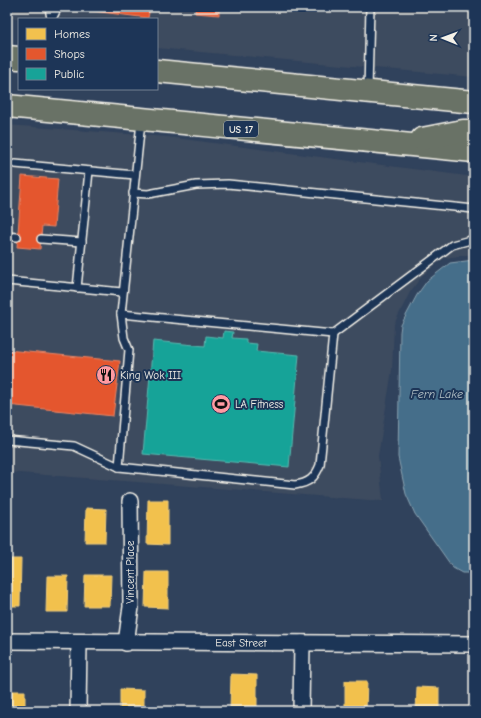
<svg xmlns="http://www.w3.org/2000/svg" width="481" height="718" font-family="'Comic Neue',sans-serif">
<style>
.built{fill:#3e4b5f}
.water{fill:#446e8a;stroke:#8aa2b0}
.homes{fill:#f2c14e;stroke:#f3cf7c}
.shops{fill:#e4572e;stroke:#e98566}
.public{fill:#17a398;stroke:#59bab0}
.lines{fill:none;stroke-linecap:round;stroke-linejoin:round}
.service-casing{stroke:#f4f1e8;stroke-width:10}
.minor-casing{stroke:#f4f1e8;stroke-width:18}
.primary-casing{stroke:#f4f1e8;stroke-width:25}
.service{stroke:#1d3557;stroke-width:7}
.minor{stroke:#1d3557;stroke-width:15}
.primary{stroke:#697266;stroke-width:22}
.labels{text-anchor:middle;stroke-width:4;stroke-linejoin:round;paint-order:stroke}
.shield{fill:#1d3557;stroke:#b4b9bc;stroke-width:1}
.shield-label{font-size:10px;font-weight:bold;fill:#f4f1e8}
.poi-label{font-size:11px;fill:#f4f1e8;stroke:#1d3557;text-anchor:start}
.street-label{font-size:11px;fill:#f4f1e8;stroke:#1d3557}
.water-label{font-size:12px;font-style:italic;fill:#b6c3c7;stroke:#1d3557}
</style>
<rect width="100%" height="100%" fill="#30425c"/>
<filter id="ink" filterUnits="userSpaceOnUse"><feTurbulence type="fractalNoise" baseFrequency=".025" numOctaves="2"/><feDisplacementMap in="SourceGraphic" scale="8" xChannelSelector="R" yChannelSelector="G"/><feConvolveMatrix kernelMatrix="1 2 1 2 8 2 1 2 1" color-interpolation-filters="sRGB"/></filter>
<g filter="url(#ink)">
<g class="built">
<polygon points="7,7 474,7 474,77 157,48 157,19 7,18"/>
<polygon points="7,125 167,137 474,177 474,254 444,258 422,276 410,292 394,324 392,370 378,456 383,501 7,472"/>
</g>
<polygon class="water" points="474,260 474,573 462,573 453,568 415,514 406,494 398,457 400,332 401,325 417,295 427,281 450,263"/>
<g class="homes">
<polygon points="148,500 168,500 168,545 147,544"/>
<polygon points="86,508 106,509 105,542 85,542"/>
<polygon points="7,559 21,559 20,606 7,606"/>
<polygon points="146,572 168,572 168,608 145,607"/>
<polygon points="85,575 111,575 110,606 84,606"/>
<polygon points="47,576 68,576 67,612 46,612"/>
<polygon points="231,674 257,675 257,711 230,711"/>
<polygon points="345,681 367,681 366,711 345,711"/>
<polygon points="417,687 439,688 439,708 450,708 450,711 416,711"/>
<polygon points="120,689 144,690 144,711 120,711"/>
<polygon points="7,691 25,691 25,710 36,711 7,711"/>
</g>
<g class="shops">
<polygon points="85,7 150,7 148,18 85,10"/>
<polygon points="196,7 219,7 219,15 195,13"/>
<polygon points="303,7 345,7 345,8"/>
<polygon points="22,176 58,179 54,227 42,226 40,249 17,247"/>
<polygon points="7,350 120,361 113,416 7,405"/>
</g>
<polygon class="public" points="224,331 233,332 232,338 246,339 246,343 257,344 256,351 299,355 289,467 143,454 153,341 205,346 206,336 223,338"/>
<g class="lines">
<defs>
<g id="service">
<polyline points="49,7 51,19"/>
<polyline points="52,19 58,7"/>
<polyline points="368,90 370,7"/>
<polyline points="15,164 135,175"/>
<polyline points="133,193 148,194 196,185 228,184 474,209"/>
<polyline points="7,236 17,237"/>
<polyline points="41,239 82,242"/>
<polyline points="7,281 122,292"/>
<polyline points="77,288 89,171"/>
<polyline points="121,314 333,334 452,245 474,239"/>
<path d="M7,440L74,446L119,467L295,485C309,483 315,478 320,465L333,334"/>
<polyline points="119,467 129,350 124,338 121,314 141,122"/>
</g>
<g id="minor">
<path id="s1" d="M7,641L474,644"/>
<polyline points="126,643 131,607 130,501"/>
<polyline points="78,711 79,642"/>
<polyline points="301,711 302,643"/>
</g>
<g id="primary">
<polyline points="7,57 19,58"/>
<polyline points="157,71 474,102"/>
<polyline points="7,106 474,151"/>
<polyline points="422,139 463,131 474,131"/>
</g>
</defs>
<use href="#service" class="service-casing"/>
<use href="#minor" class="minor-casing"/>
<use href="#primary" class="primary-casing"/>
<use href="#service" class="service"/>
<use href="#minor" class="minor"/>
<use href="#primary" class="primary"/>
</g>
</g>
<defs>
<symbol id="restaurant-disc" viewBox="-11 -11 22 22"><circle r="9.5" fill="#ff9aa2" stroke="#1d3557"/><path d="M-5-6h1v4h1v-4h1v4h1v-4h1v5L-1.5 .5V6h-2V.5L-5-1ZM5-6V6H3V1.5H1.5Q1.5-4 5-6Z" fill="#111"/></symbol>
<symbol id="stadium-disc" viewBox="-11 -11 22 22"><circle r="9.5" fill="#ff9aa2" stroke="#1d3557"/><path d="M0-5a6.5 5 0 1 0 0 10a6.5 5 0 1 0 0-10ZM-3.5-1.8h7v3.6h-7Z" fill="#111"/></symbol>
</defs>
<g fill-rule="evenodd">
<use href="#restaurant-disc" x="95" y="364" width="22" height="22"/>
<use href="#stadium-disc" x="210" y="393" width="22" height="22"/>
</g>
<g class="labels">
<rect class="shield" x="224" y="121" width="34" height="16" rx="3"/>
<g class="shield-label">
<text x="241" y="133">US 17</text>
</g>
<g class="poi-label">
<text x="120" y="379">King Wok III</text>
<text x="235" y="408">LA Fitness</text>
</g>
<g class="street-label">
<text transform="translate(130 572) rotate(-90)" y="4">Vincent Place</text>
<text dy="4" stroke="none"><textPath href="#s1" startOffset="234">East Street</textPath></text>
</g>
<g class="water-label">
<text x="437" y="398">Fern Lake</text>
</g>
</g>
<rect width="481" height="718" fill="none" stroke="#1d3557" stroke-width="24"/>
<rect x="12" y="12" width="457" height="694" fill="none" stroke="#f4f1e8" stroke-width="1.5" filter="url(#ink)"/>
<rect x="18" y="18" width="140" height="72" fill="#1d3557" stroke="#738091"/>
<rect x="26" y="28" width="20" height="12" fill="#f2c14e" stroke="#738091"/>
<text x="54" y="38" font-size="12" fill="#f4f1e8">Homes</text>
<rect x="26" y="48" width="20" height="12" fill="#e4572e" stroke="#738091"/>
<text x="54" y="58" font-size="12" fill="#f4f1e8">Shops</text>
<rect x="26" y="68" width="20" height="12" fill="#17a398" stroke="#738091"/>
<text x="54" y="78" font-size="12" fill="#f4f1e8">Public</text>
<g transform="translate(443 38) rotate(271)" stroke="#1d3557" stroke-width="3" paint-order="stroke">
<path d="M0-3L7 15L0 10L-7 15Z" fill="#f4f1e8"/>
<text y="-6" font-size="11" font-weight="bold" text-anchor="middle" fill="#f4f1e8">N</text>
</g>
</svg>
